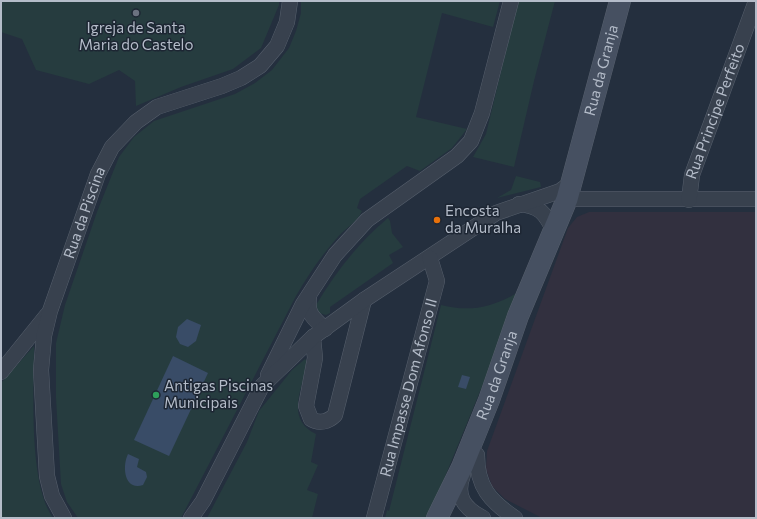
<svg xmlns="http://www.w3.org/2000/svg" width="757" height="519" font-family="Commissioner,sans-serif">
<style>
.medical{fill:#32303f}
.green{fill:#263c3f}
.water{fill:#394c67}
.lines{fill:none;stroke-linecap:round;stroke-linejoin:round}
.minor-casing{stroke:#565f6c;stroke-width:16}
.secondary-casing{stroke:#565f6c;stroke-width:22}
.minor{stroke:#38414e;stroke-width:15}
.secondary{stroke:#465061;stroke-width:21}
.worship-dot{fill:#6b7280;stroke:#1d2633;stroke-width:1.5}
.food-dot{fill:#e8710a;stroke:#1d2633;stroke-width:1.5}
.leisure-dot{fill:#2e9e5b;stroke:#1d2633;stroke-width:1.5}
.labels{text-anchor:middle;stroke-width:3;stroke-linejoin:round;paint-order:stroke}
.poi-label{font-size:15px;fill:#b4bcc9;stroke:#1d2633;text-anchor:start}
.street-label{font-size:15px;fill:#b4bcc9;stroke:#1d2633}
</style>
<rect width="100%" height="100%" fill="#242f3e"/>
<polygon class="medical" points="589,212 756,212 756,518 542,518 505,499 492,486 486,469 487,451 568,228 577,217"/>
<g class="green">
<polygon points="1,1 279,1 279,5 261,48 233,69 181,87 136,106 135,81 119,70 89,84 36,70 22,39 1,32"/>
<path d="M301,1H500L493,27L442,13L416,117L467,129L452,148L420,171L407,166L360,199L357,208L362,211C357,223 345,228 337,238C321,256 308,275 296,296L182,516L180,518H78L67,502L61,484L56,398V343L65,305L97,212L119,157L134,137L154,121L235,94L255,83L272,70L289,48L296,31L301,13Z"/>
<polygon points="518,1 555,1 534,81 514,167 473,157 486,134"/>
<polygon points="516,176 540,182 541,187 497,198 511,190"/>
<path d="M388,218L390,221L392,233L403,247L389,255L393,263L330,307V313L326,315L319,313L316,305C336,272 358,243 388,218Z"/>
<path d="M515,294H516L497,350L428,518H385L387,510L389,511L441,305C469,312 490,308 515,294Z"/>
<path d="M34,346C34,390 28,482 53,518H1V383Z"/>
<path d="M305,359L308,363C302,387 285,420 316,434L311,462L318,465L307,490L318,494L312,518H207L247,442L259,411L292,370Z"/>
</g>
<g class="water">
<polygon points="187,319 201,325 196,341 188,347 180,344 176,337 178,327"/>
<polygon points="173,356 208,373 169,456 134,440"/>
<polygon points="462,375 470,377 466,389 458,387"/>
<path d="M128,454L139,459L137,467L146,472L147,477L143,485C124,491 122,466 128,454Z"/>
</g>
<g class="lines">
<defs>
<g id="minor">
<polyline points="567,199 756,199"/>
<path id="s1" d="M689,200L692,175L756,1"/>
<path d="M519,204C540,206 545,213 554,231"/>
<path d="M309,296C307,314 312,317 325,329"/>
<path d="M313,337L315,358L306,406L311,419C319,424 328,422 335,415L364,300"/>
<polyline points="1,372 47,315"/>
<polyline points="268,375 303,304 335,255 367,220 457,156 471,141 482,113 511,1"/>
<path d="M477,455C477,487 490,501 515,518"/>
<path d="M463,475C455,496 464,508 483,518"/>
<path id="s2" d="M64,518L52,496L47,476L41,370L44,336L50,311L98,174L112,147L136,122L157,107L222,86L241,78L260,66L277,46L287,22L290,1"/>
<polyline points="191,518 203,501 262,386 313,337 364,300 496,213 560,191 571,183"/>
<path id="s3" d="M374,518L437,281L430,258"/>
</g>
<g id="secondary">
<path id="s4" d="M437,518L462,467L489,400L518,316L567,199L620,1"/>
</g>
</defs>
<use href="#minor" class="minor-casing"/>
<use href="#secondary" class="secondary-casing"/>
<use href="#minor" class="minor"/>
<use href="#secondary" class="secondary"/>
</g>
<circle class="worship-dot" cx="136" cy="13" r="4"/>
<circle class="food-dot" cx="437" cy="220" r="4"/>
<circle class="leisure-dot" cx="156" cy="395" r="4"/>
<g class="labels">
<g class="poi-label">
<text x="136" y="33" text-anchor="middle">Igreja de Santa<tspan x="136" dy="17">Maria do Castelo</tspan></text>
<text x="445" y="216">Encosta<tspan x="445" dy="17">da Muralha</tspan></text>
<text x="164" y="391">Antigas Piscinas<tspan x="164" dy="17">Municipais</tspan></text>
</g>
<g class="street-label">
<text dy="5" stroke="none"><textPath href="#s4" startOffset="478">Rua da Granja</textPath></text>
<text dy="5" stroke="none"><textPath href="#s1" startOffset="93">Rua Principe Perfeito</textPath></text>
<text dy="5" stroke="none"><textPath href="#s2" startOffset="316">Rua da Piscina</textPath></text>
<text dy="5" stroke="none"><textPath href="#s4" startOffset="155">Rua da Granja</textPath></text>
<text dy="5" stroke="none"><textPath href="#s3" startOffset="135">Rua Impasse Dom Afonso II</textPath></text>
</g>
</g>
<rect width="757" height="519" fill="none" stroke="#b4bcc9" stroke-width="4"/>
</svg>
